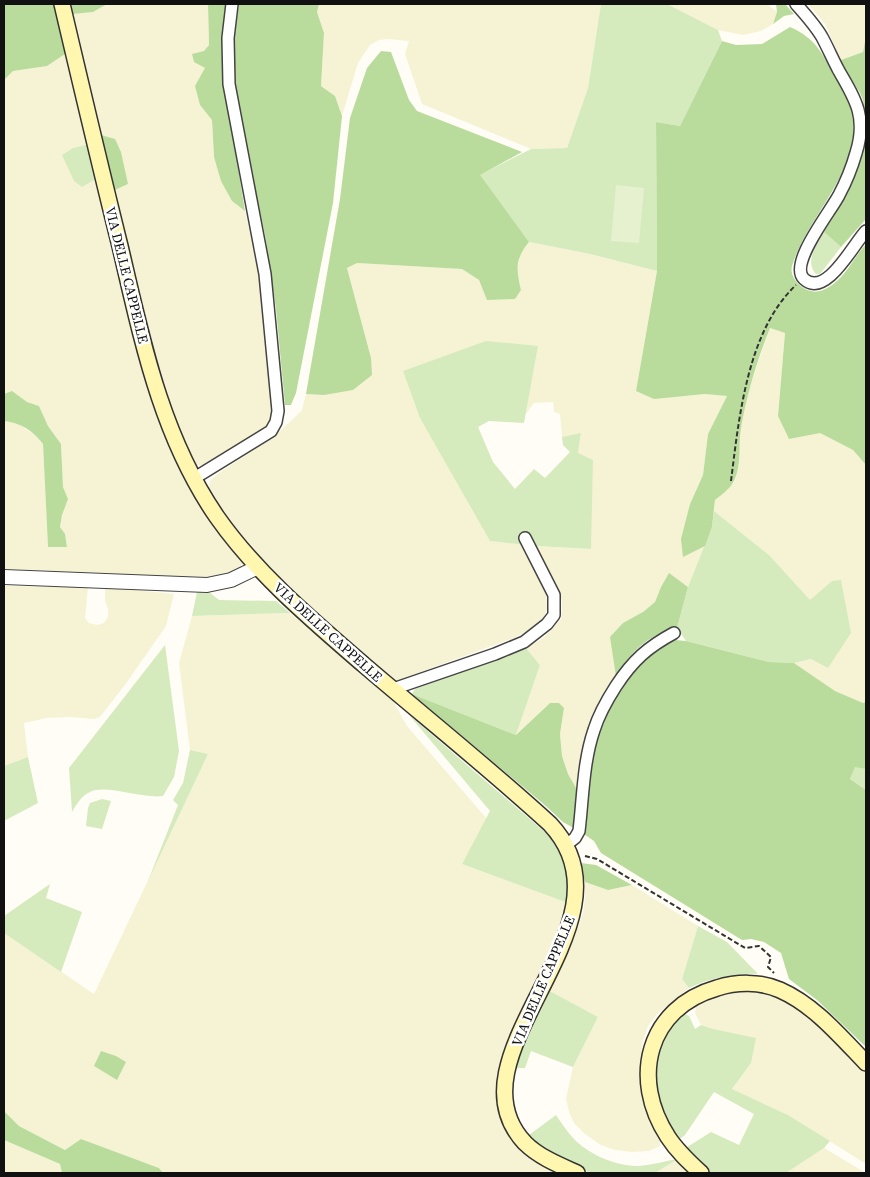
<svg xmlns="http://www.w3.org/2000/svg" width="870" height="1177" font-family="'Source Serif 4',serif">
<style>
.farmland{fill:#f6f3d4}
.green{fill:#d5ebbd}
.forest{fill:#b9dc9c}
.pitch{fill:#e6f2cf}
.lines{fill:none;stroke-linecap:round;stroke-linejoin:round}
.minor-casing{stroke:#444;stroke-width:14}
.tertiary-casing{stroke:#444;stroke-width:16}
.secondary-casing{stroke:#333;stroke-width:18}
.path{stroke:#333;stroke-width:2;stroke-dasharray:5 2.5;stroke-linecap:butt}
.minor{stroke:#fff;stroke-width:11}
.tertiary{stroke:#fff;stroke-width:14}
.secondary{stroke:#fff6b0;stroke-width:15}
.labels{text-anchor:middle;stroke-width:5;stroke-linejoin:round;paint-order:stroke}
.street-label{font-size:14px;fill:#111;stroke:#fff}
</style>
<rect width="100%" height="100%" fill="#fffdf5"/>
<g class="farmland">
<polygon points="107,4 208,4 209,45 204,51 205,68 200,105 212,119 214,157 232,201 245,211 261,279 274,411 268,428 205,465 197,465 193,462 178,428 161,379 115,190 128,184 115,140 101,135 73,14 93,12"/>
<polygon points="319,4 601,4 588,88 567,148 531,149 422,104 405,54 409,41 389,39 379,40 370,45 358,63 342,116 335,96 321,86 324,33 317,12"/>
<polygon points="667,4 767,4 777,12 773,24 761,31 743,35 718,30"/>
<polygon points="808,4 864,4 866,8 866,36 863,52 841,60 825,24"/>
<polygon points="68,52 89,144 73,148 97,178 167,439 177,462 198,501 243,562 240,568 225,575 200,580 188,579 106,573 4,569 4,421 17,423 35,435 43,444 48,547 67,546 65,534 60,528 62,515 68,499 63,487 61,444 48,426 39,406 27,402 12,392 4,394 4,80 13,71 47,66"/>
<polygon points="529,242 590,254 657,271 636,391 685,396 705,394 727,396 708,434 703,475 690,504 683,556 705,546 688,587 669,574 661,587 655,602 643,612 616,676 595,710 589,731 579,793 568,774 562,756 560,734 564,708 550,703 516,735 540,665 526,648 543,638 554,627 561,619 562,610 562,601 559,591 536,546 591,549 578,453 581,434 562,437 560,414 554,412 553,402 534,403 525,415 538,346 403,371 490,541 520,544 546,593 547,608 543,620 532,629 516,637 393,682 297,597 261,561 215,501 209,489 210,481 216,475 273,437 292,420 302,410 306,394 324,395 371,358 347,268 357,263 462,269 479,280 488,300 515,299 521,290 517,272 520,254"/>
<polygon points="770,328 785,333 778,415 820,433 853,450 866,465 866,702 863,703 835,691 794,663 811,659 832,581 810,601 769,555 714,511 715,499 734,483 738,469 740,433 747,395"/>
<polygon points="4,586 88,587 85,618 89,623 97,625 104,623 108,617 108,609 105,601 105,587 174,594 166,626 127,682 100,717 94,719 70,717 47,718 24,723 28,757 4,766"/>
<polygon points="290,613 393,701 407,726 487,819 462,864 568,903 566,913 543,972 500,1072 497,1086 500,1111 509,1134 526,1152 564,1173 163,1173 159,1168 81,1139 65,1150 19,1126 4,1111 4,933 94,994 208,754 190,750 179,663 192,616"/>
<polygon points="585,882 608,890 632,885 698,926 682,979 689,988 657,1014 648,1026 643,1041 640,1063 641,1084 643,1101 649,1118 660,1142 660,1146 649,1151 632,1152 615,1150 601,1145 585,1134 574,1123 569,1112 566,1099 573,1067 598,1017 548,990 575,935 583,913 585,899"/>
<polygon points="741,990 771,993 803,1010 866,1072 866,1164 788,1115 732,1089 751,1063 713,1029 701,1025 695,1013 696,1006 700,1002 712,996"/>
<polygon points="4,1140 60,1164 62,1173 4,1173"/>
<polygon points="824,1148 866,1173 786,1173"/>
<polygon points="678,1159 692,1173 655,1173"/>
</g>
<g class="green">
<polygon points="601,4 667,4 718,30 722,41 680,126 656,122 657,271 590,254 529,242 479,175 531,149 567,148 588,88"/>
<polygon points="89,144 97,178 82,187 74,181 62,155 73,148"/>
<path d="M824,232L841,247L820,274H816C804,261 817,245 824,232Z"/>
<polygon points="486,341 538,346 524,423 489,421 478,427 493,462 515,489 534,469 545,478 570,452 563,445 562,437 581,433 578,453 593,460 591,549 536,546 490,541 420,418 403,371"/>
<polygon points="714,511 769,555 810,600 832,581 841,580 851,633 828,668 811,659 794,663 769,662 686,641 677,628 688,587 712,527"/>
<polygon points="197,592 209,592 219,600 276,601 290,613 192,616"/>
<path d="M165,645L179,751L174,777L163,796C142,799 106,784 90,792C81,796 76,805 72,812L69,768Z"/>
<polygon points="526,648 540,665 516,735 412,694 415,689"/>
<polygon points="409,715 554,840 566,864 568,903 462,864 490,811"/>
<polygon points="190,750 208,754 148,881 178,805 173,800 183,783"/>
<polygon points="28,757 38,803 4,821 4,766"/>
<polygon points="855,766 866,769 866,790 850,779"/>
<polygon points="102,799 111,801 102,829 86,826 88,808 90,803"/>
<polygon points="50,884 46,898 82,912 61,972 4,933 4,916"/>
<path d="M698,926L727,942L758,974C734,973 711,978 689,988L682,979Z"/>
<polygon points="548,990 598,1017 573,1067 531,1051 525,1068 516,1068 521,1045"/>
<path d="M683,1013L689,1016L695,1029L701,1025L713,1029L756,1038L751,1063L732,1089L788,1115L830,1141L824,1148L786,1173H709L684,1149L711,1132L739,1145L754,1114L714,1092L685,1135L677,1141C660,1115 652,1085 658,1055C659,1050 659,1044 661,1040C666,1029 675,1021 683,1013Z"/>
<path d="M556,1115C562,1124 568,1133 575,1140C591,1156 617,1166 639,1166C652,1165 665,1161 678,1159L655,1173H590L561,1159L536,1143L529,1135Z"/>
</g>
<g class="forest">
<polygon points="4,4 56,4 68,52 47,66 13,71 4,80"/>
<polygon points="71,4 107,4 93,12 73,14"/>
<polygon points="208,4 227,4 222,56 223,74 245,211 232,201 221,181 214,157 212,120 200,105 195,86 205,68 194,62 192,54 204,51 209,45"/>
<polygon points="239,4 319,4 317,12 324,33 321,86 335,96 342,116 333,203 296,393 291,405 285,405 276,309 265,235 236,97 233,68 235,31"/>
<polygon points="776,4 785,4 794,14 784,16 773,24 777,12"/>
<path d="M790,27C815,38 822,52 834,76C839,83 845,90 849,98C851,103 851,108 852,113C863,170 807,216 792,266C789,277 801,289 811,291C817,293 824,290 829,287C845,278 854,257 866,244V465L853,450L820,433L789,439L778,416L785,333L770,328C757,361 747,393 741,428C738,445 742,465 734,481C731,488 721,495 715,500L712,527L705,546L683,557L681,539L690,504L703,475L708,434L727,396L705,394L654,399L636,391L657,271L656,122L680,126L722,41L736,45L762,44Z"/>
<path d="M866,36V219L841,247L824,232C845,193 870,146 863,100C860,90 853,83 847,74C844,70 843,64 841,60L863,52Z"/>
<path d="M381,51L391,52L409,100L417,111L522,152L480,175L529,242C515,259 516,269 521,290L515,299L487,300L479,280L462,269L357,263L347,268L371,358L372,375L353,390L324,395L306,394L340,199L350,118L367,68Z"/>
<polygon points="101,135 115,139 121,152 128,184 115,190"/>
<path d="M12,391L27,402L39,406L48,426L61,444L63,487L68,499L62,515L60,527L65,534L67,547H48L43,444C32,430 21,423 4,421V394Z"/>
<path d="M669,573L688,587L677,628C646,636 633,650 616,676L610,637L623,623L643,612L655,602L661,587Z"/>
<path d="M675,640L686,641L769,662L794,663L835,691L863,703L866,702V769L855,767L850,779L866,790V1047L817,1000L789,979L781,953L764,942L751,939L742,940L601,853L594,841L581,832C584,809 585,778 591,756C603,710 627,657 675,640Z"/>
<polygon points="412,694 516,735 550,703 559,703 564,708 560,734 562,756 568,774 579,793 577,830 563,822 547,807"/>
<polygon points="581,863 596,865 632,885 608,890 585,882"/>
<polygon points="101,1051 116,1056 126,1062 117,1080 94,1066"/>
<polygon points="4,1111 19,1126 65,1150 81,1139 159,1168 163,1173 62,1173 60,1164 4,1140"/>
</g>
<polygon class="pitch" points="616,185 644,188 639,243 611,241"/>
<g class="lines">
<defs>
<g id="minor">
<path d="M796,4C805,14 815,25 822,37C828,48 833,60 839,71C856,100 867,118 856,153C852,167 846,182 839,195C831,211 788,264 804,279C826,299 854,243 866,231"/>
<polyline points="193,479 271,431 276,422 278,411 265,274 229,84 228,38 232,4"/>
<polyline points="393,689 495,654 524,642 547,624 554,615 554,595 525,538"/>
<path d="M566,845L575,838L579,831C583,798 583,762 594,730C599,714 607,700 616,686C633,660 648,647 674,633"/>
</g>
<polyline id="tertiary" points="4,577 207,585 231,580 258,567"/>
<g id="secondary">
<path d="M62,4C81,85 100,166 120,246C142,340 161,436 217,517C257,574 312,620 364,665C426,718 490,769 550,824C644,924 442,1055 525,1143C539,1157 559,1165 577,1173"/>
<path d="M701,1173C689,1162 677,1151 668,1137C630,1079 647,1008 717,988C736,982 760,981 780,990C814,1005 840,1036 866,1063"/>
</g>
</defs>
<use href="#minor" class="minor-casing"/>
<use href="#tertiary" class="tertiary-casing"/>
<use href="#secondary" class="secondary-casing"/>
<g class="path">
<path d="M731,481C739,418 747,331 796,285"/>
<polyline points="585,856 597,859 745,948 759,946 771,957 768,967 774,973"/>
</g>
<use href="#minor" class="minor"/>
<use href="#tertiary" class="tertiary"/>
<use href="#secondary" class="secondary"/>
</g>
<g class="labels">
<g class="street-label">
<text transform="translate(127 275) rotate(76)" y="5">VIA DELLE CAPPELLE</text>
<text transform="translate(328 632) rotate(42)" y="5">VIA DELLE CAPPELLE</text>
<text transform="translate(543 981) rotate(-67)" y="5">VIA DELLE CAPPELLE</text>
</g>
</g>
<rect width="870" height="1177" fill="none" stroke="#111111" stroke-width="10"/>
</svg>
